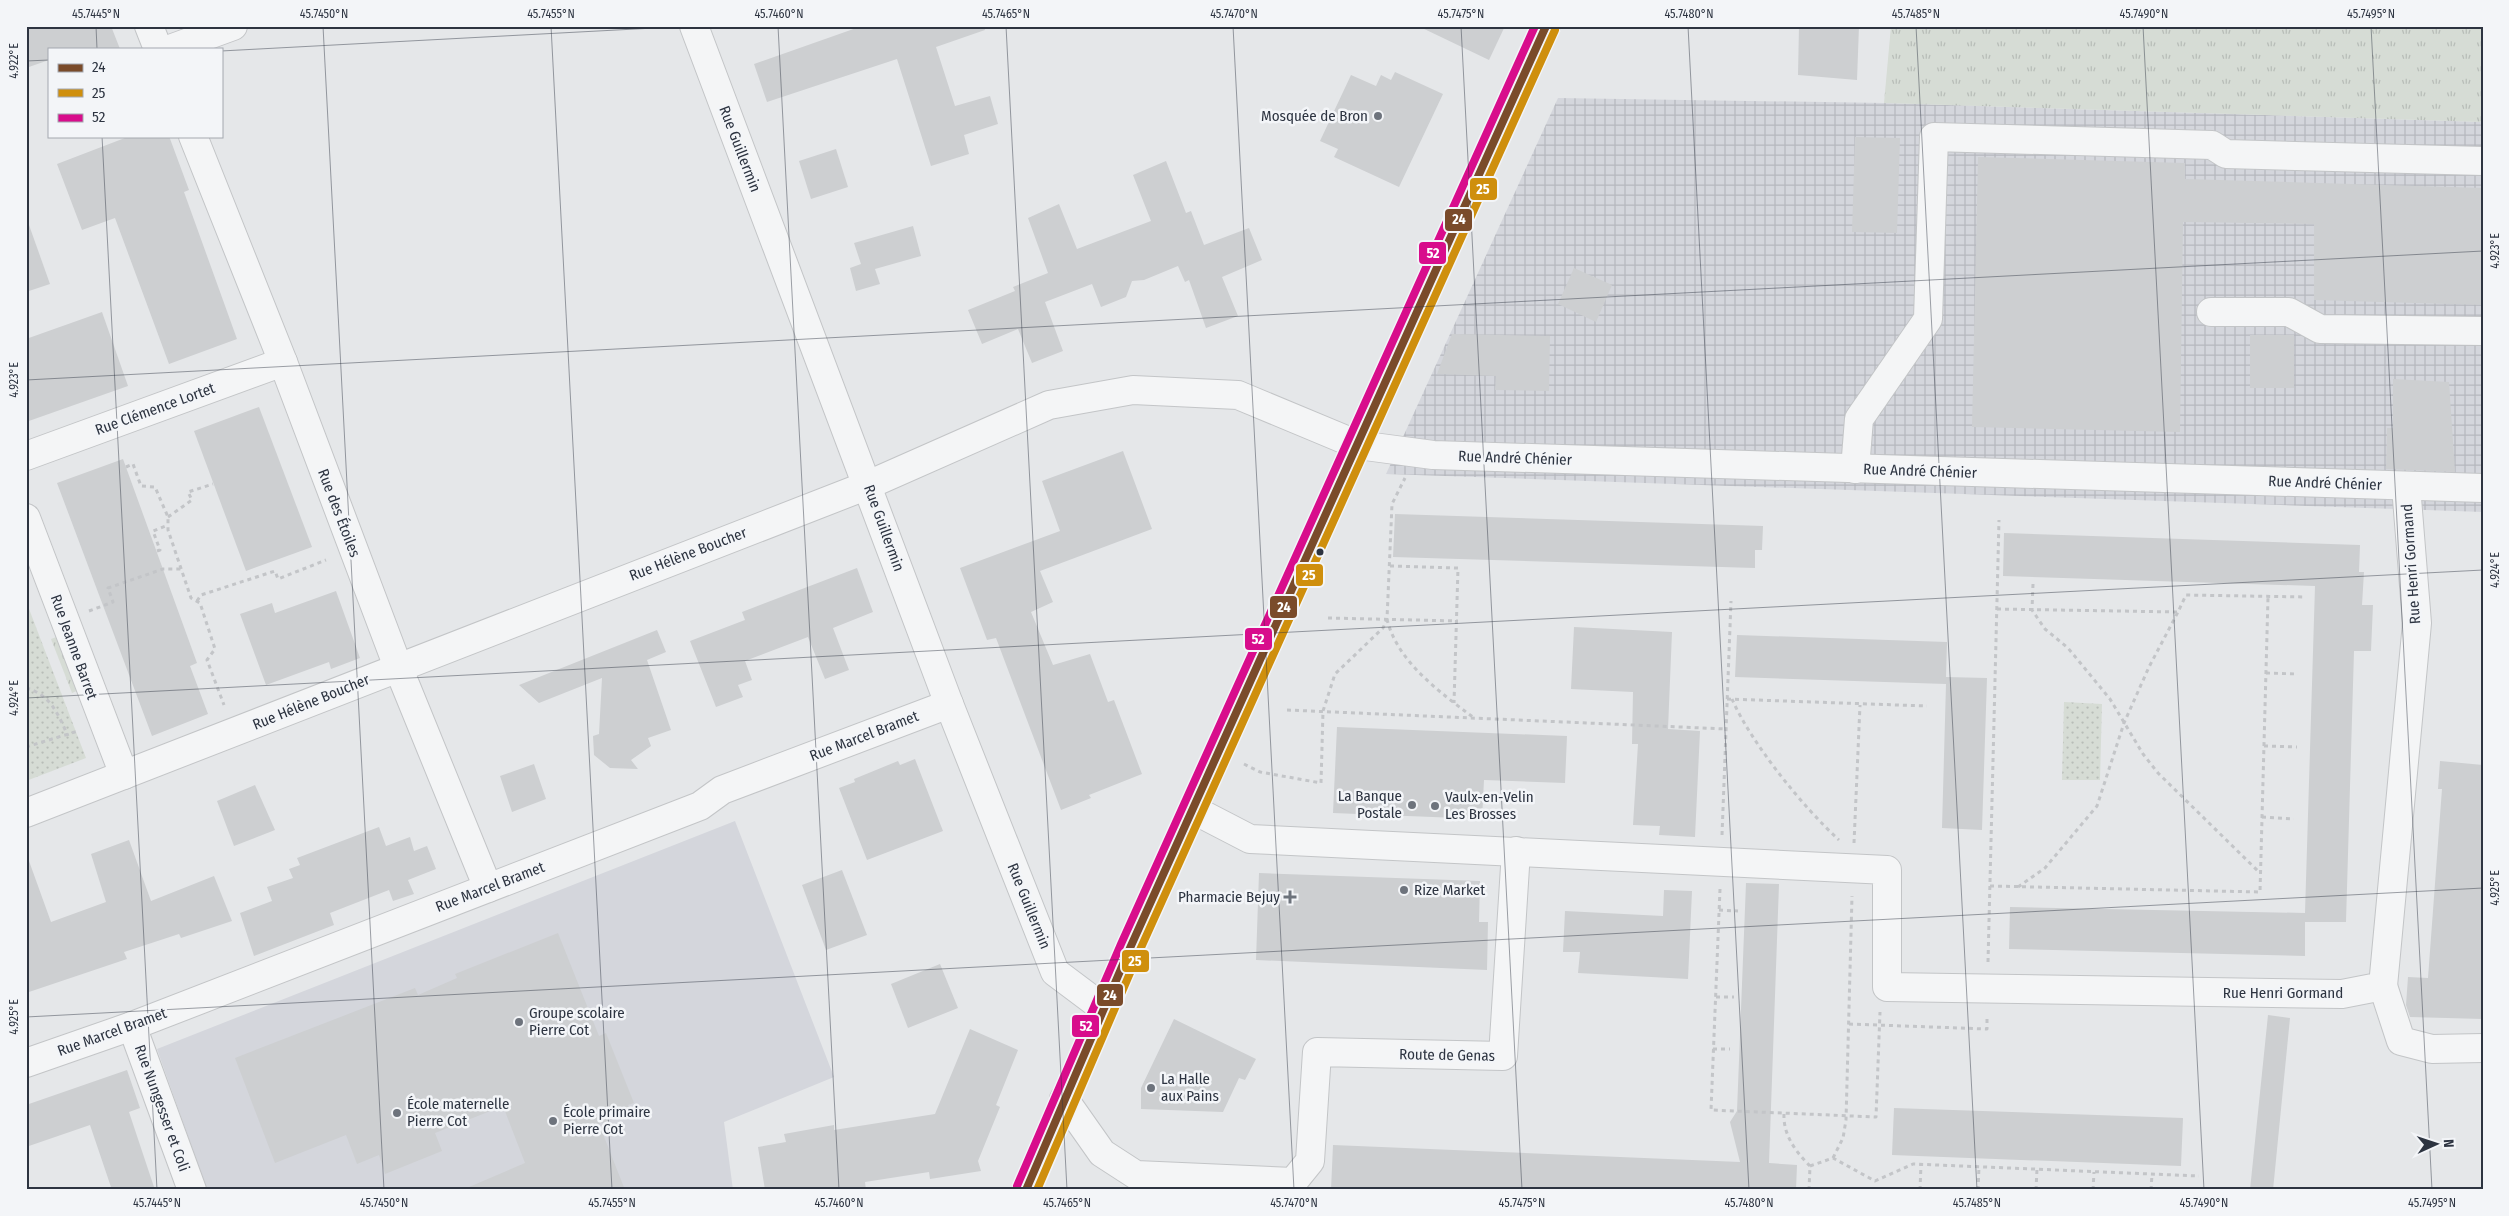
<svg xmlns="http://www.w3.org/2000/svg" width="2509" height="1216" font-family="'Fira Sans Condensed',sans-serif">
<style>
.built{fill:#d4d6dc}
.industrial{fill:url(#industrial-grid)}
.grass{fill:url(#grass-tufts)}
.park{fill:url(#park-dots)}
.building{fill:#cdcfd1}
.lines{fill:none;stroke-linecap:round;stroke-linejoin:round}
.minor-casing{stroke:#c3c5c7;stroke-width:30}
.major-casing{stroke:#c2c4c6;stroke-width:30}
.path{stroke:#c3c5c8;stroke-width:3;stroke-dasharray:4 4;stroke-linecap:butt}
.minor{stroke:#f4f5f6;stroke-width:28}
.major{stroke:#f7f7f8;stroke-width:28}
.bus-1-casing{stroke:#f3f5f8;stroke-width:11}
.bus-2-casing{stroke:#f3f5f8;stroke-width:11}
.bus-3-casing{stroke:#f3f5f8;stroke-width:11}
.bus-1{stroke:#7a4b2a;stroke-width:8}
.bus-2{stroke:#cf8f0d;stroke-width:8}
.bus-3{stroke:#d80d8c;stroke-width:8}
.ticks{fill:none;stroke:#2d3441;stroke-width:1;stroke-opacity:0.45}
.poi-dot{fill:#6d737c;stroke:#f3f5f8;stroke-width:2}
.bus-dot{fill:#2d3441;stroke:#f3f5f8;stroke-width:2}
.labels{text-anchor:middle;stroke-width:5;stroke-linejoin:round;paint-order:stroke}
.poi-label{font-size:15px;fill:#2d3441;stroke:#f3f5f8;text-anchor:start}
.street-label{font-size:15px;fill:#2d3441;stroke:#f3f5f8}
.line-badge{stroke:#f3f5f8;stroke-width:2}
.badge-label{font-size:14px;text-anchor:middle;font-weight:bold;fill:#fff}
.neatline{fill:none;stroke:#2d3441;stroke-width:2}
.ticks-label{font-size:12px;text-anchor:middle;fill:#2d3441}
</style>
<defs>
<pattern id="industrial-grid" width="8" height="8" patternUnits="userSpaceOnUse" patternTransform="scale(1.25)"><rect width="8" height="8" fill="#d4d6dc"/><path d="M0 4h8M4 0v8" fill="none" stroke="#b6b8be"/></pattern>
<pattern id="grass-tufts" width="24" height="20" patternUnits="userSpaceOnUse" patternTransform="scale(1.25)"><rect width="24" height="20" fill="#d6dcd5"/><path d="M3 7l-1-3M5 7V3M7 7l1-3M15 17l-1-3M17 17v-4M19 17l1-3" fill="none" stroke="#b8bdb8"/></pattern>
<pattern id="park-dots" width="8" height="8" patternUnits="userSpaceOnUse" patternTransform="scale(1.25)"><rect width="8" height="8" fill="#d6dcd5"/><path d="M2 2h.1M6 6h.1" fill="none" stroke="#b8bdb8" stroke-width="1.8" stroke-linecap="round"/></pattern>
</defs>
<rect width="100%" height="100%" fill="#e5e7e9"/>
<polygon class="built" points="735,821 834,1077 724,1122 733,1190 207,1190 157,1049"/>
<polygon class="industrial" points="1558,98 1884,103 2483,122 2483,512 1386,474"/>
<g class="grass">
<polygon points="1891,26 2483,26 2483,122 1884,103"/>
<polygon points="59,636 79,690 72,693 51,639"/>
</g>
<g class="park">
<polygon points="26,601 86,758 26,781"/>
<polygon points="2064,702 2102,704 2100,780 2062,780"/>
</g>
<g class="building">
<polygon points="26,26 111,26 120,49 49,49 49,60 26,68"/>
<polygon points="862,26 984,26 985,30 936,47 955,106 990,96 998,124 964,135 969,154 931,166 897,59 767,102 754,64"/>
<polygon points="1418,26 1505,26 1489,60"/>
<polygon points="1799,26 1859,26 1857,80 1798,75"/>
<polygon points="1395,72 1443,94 1399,187 1334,157 1338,149 1320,141 1351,75 1376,86 1381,75 1391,80"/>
<polygon points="130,136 169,136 189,190 184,192 237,339 169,364 115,218 82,230 57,164"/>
<polygon points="1855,137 1900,138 1897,233 1852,232"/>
<polygon points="836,149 848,187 811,199 799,161"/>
<polygon points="1978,157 2185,163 2185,179 2483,188 2483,305 2314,300 2314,224 2183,222 2180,432 1972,427"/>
<polygon points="1166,161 1186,213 1191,211 1204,245 1249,228 1262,260 1222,277 1238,316 1206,328 1189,280 1185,282 1178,266 1144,280 1132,281 1126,297 1101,307 1092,284 1045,302 1063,351 1032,363 1018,329 982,344 968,310 1015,291 1013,287 1048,273 1028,218 1059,204 1077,249 1151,221 1133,175"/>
<polygon points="26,225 29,225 50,284 26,292"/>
<polygon points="913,226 921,256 875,269 880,284 856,291 850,268 861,264 854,243"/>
<polygon points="1574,268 1612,285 1596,322 1558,304"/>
<polygon points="102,312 128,386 26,422 26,339"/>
<polygon points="1452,334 1550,336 1549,391 1495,390 1496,376 1437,374"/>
<rect x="2250" y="335" width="44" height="53"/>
<polygon points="2393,379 2449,382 2455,472 2386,469 2387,428 2393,428"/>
<polygon points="259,407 312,547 246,571 194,431"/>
<polygon points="1123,451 1152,529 1040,571 1053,602 1031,612 1053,665 1090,654 1108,702 1114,700 1142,774 1089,795 1091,798 1061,810 996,638 987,640 960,568 1060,531 1042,481"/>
<polygon points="123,459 197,663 190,666 208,714 152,736 57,483"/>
<polygon points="1395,514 1763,526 1762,550 1755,550 1755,568 1393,557"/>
<polygon points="2004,533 2360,545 2359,572 2364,572 2362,605 2373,605 2371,651 2354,651 2346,922 2305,922 2305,956 2009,949 2010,907 2305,913 2315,586 2003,576"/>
<polygon points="857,568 873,612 833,628 849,670 825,679 808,637 745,661 752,680 738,685 743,697 716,707 690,641 745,620 742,612"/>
<polygon points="336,591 360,658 331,669 329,662 266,685 240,614 272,603 275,613"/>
<polygon points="1574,627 1672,632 1668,729 1700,731 1695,837 1659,835 1660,826 1633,825 1638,744 1632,744 1633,692 1571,689"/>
<polygon points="657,630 666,652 647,660 671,730 648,738 651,746 631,760 638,769 610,768 594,755 593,736 599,734 602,678 539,703 519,685"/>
<polygon points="1737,635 1947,642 1946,677 1987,678 1982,830 1942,828 1946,684 1735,677"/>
<polygon points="1337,727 1567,736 1565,783 1484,780 1482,819 1333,813"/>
<polygon points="915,759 943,831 867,860 839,788 855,782 854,779 898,761 900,765"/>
<polygon points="2440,761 2483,765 2483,1019 2410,1017 2406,1005 2408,977 2428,978 2442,789 2438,789"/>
<polygon points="534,764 546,799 512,812 500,776"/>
<polygon points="255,785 275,830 234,846 217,801"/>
<polygon points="379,827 386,846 410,837 414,851 427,846 436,869 408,880 414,894 393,901 389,890 330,913 334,925 254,956 240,913 272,901 267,887 293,878 289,869 300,865 297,858"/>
<polygon points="129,840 151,901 214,876 232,921 181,938 179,934 124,952 127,959 26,993 26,861 29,861 51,922 106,902 91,854"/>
<polygon points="842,870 867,935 826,950 802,885"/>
<polygon points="1259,873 1480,881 1479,922 1488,922 1487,970 1256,960"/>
<polygon points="1746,883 1779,884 1769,1163 1797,1165 1796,1190 1331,1190 1333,1145 1740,1162 1730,1122 1737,1111"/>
<polygon points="1664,890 1692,891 1688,979 1578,973 1580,952 1563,952 1565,911 1663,916"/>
<polygon points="558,933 599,1036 606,1033 634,1103 628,1105 631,1112 599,1124 625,1190 462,1190 525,1163 503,1106 435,1133 442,1151 385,1174 379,1155 357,1164 346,1135 275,1163 235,1058 415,988 418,995 457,978 455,974"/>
<polygon points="940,964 958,1008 908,1028 891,984"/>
<polygon points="2268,1015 2290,1018 2273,1190 2250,1190"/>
<polygon points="1174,1019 1256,1059 1245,1080 1239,1078 1223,1112 1141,1109 1141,1088"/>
<polygon points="970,1029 1018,1050 996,1105 1000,1107 978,1161 981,1171 930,1179 929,1172 865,1182 866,1190 765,1190 758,1147 786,1142 784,1134 834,1125 834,1130 935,1114"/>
<polygon points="127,1070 140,1108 129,1112 155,1190 112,1190 90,1125 26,1147 26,1105"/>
<polygon points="1894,1108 2183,1118 2181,1166 1892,1155"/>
</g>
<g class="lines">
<defs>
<g id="minor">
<polyline points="149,26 158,49"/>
<polyline points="694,26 949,704 1055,972 1103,1008"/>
<polyline points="170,49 233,26"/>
<polyline points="193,136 283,362 398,667 488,888"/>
<polyline points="2211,312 2289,312 2320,329 2483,331"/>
<polyline points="26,456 283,362"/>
<polyline points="1855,469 1859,419 1928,319 1934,137 2212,145 2226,154 2483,161"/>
<polyline points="26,518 124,775"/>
<polyline points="1194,810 1250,839 1887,870 1887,987 2342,994 2383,986 2417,623 2406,486"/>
<polyline points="26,813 868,485 1049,405 1133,390 1238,395 1358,445 1433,455 2483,488"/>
<polyline points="2383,986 2401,1041 2432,1049 2483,1048"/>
<polyline points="132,1026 192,1190"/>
<polyline points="26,1063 132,1026 700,806 722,790 949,704"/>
<polyline points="1064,1099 1102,1153 1136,1175 1293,1182 1310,1161 1317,1052 1503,1056 1516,851"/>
</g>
<polyline id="major" points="1026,1190 1130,948 1546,26"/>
</defs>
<use href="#minor" class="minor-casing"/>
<use href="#major" class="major-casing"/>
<g class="path">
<polyline points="126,467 133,464 141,486 155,487 168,517 168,530 191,598 200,603 215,649 207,660 224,705"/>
<polyline points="168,517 192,500 188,492 213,484"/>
<polyline points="157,551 160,550 153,531 168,525"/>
<polyline points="1390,566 1458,568 1454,703"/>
<polyline points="2033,584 2032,610 2045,629 2068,648 2110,699 2143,754 2158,773 2260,873"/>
<polyline points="197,601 201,595 275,571 278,579 326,560"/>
<polyline points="1997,609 2178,612 2186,595 2306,597"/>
<polyline points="89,611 113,602 108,588 163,569 182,569"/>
<polyline points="1328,618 1458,621"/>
<path d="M1387,619C1397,662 1441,693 1474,718"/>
<polyline points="2266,673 2298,674"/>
<path d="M26,688C51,695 58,714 68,736"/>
<polyline points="1727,699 1927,706"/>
<path d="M1732,699C1751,743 1803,807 1839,840"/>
<polyline points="1287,710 1726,729"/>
<polyline points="2264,746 2297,747"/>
<polyline points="26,747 78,731"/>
<polyline points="1244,764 1260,772 1321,783 1323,711 1335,674 1383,628 1387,619 1392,504 1405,478"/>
<polyline points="2262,817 2294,819"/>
<polyline points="1722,835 1731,601"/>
<polyline points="1854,843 1860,705"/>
<polyline points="1990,886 2260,892 2268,597"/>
<polyline points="2018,887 2045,868 2097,806 2124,723 2149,667 2178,612"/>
<polyline points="1720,889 1711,1110 1876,1117 1880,1012"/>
<polyline points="1719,910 1738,911"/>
<polyline points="1988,962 1999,520"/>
<polyline points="1716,997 1734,997"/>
<polyline points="1849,1024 1987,1029 1987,1015"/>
<polyline points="1713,1049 1730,1049"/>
<path d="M1784,1114C1783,1135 1796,1152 1810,1166L1809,1190"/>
<polyline points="1833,1158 1843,1138 1846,1120 1852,896"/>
<polyline points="1810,1166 1833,1158 1875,1181 1913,1164 2199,1176"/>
<polyline points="1920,1190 1921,1164"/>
<polyline points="1978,1190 1979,1167"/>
<polyline points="2036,1190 2037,1169"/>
<polyline points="2093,1190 2094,1172"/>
<polyline points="2151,1190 2152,1174"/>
</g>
<use href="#minor" class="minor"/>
<use href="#major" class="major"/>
<defs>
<polyline id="bus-1" points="1026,1190 1130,948 1546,26"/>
<polyline id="bus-2" points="1037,1190 1139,952 1555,30"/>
<polyline id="bus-3" points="1017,1186 1121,944 1535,26"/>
</defs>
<use href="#bus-1" class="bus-1-casing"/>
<use href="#bus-2" class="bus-2-casing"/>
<use href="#bus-3" class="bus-3-casing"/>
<use href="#bus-1" class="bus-1"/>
<use href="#bus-2" class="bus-2"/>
<use href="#bus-3" class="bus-3"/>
</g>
<path class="ticks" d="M96,26L97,49M323,26L384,1190M551,26L612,1190M778,26L839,1190M1006,26L1067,1190M1233,26L1294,1190M1461,26L1522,1190M1688,26L1749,1190M1916,26L1977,1190M2143,26L2204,1190M2371,26L2432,1190M221,51L692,26M26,61L49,60M102,136L157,1190M26,380L2483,251M26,698L2483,570M26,1017L2483,888"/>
<g class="poi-dot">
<circle cx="1378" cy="116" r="5"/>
<circle cx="1412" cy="805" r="5"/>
<circle cx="1435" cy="806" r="5"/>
<circle cx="1404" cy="890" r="5"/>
<path d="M1287.5 889.5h5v5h5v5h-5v5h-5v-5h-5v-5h5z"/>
<circle cx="519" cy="1022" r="5"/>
<circle cx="1151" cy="1088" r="5"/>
<circle cx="397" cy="1113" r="5"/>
<circle cx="553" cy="1121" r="5"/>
</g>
<circle class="bus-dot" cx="1320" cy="552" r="4.5"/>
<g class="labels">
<g class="poi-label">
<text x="1368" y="121" text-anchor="end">Mosquée de Bron</text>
<text x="1402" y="801" text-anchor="end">La Banque<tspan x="1402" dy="17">Postale</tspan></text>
<text x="1445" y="802">Vaulx-en-Velin<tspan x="1445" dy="17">Les Brosses</tspan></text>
<text x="1414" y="895">Rize Market</text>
<text x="1280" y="902" text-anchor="end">Pharmacie Bejuy</text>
<text x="529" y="1018">Groupe scolaire<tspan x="529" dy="17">Pierre Cot</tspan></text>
<text x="1161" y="1084">La Halle<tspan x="1161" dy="17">aux Pains</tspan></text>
<text x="407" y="1109">École maternelle<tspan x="407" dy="17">Pierre Cot</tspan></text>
<text x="563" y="1117">École primaire<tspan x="563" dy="17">Pierre Cot</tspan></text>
</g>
<g class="street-label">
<text transform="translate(740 149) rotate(69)" y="5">Rue Guillermin</text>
<text transform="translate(155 409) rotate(-20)" y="5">Rue Clémence Lortet</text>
<text transform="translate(1515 458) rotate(2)" y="5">Rue André Chénier</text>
<text transform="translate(1920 471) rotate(2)" y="5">Rue André Chénier</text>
<text transform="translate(2325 483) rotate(2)" y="5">Rue André Chénier</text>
<text transform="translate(339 513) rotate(69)" y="5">Rue des Étoiles</text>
<text transform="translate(884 528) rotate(70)" y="5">Rue Guillermin</text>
<text transform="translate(688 554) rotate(-21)" y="5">Rue Hélène Boucher</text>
<text transform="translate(2411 564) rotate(-94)" y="5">Rue Henri Gormand</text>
<text transform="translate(74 647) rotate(70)" y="5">Rue Jeanne Barret</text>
<text transform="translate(311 702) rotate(-22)" y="5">Rue Hélène Boucher</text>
<text transform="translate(864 736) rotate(-21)" y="5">Rue Marcel Bramet</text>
<text transform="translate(490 887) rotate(-21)" y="5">Rue Marcel Bramet</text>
<text transform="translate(1029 906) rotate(68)" y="5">Rue Guillermin</text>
<text x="2283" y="998">Rue Henri Gormand</text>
<text transform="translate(112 1032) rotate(-20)" y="5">Rue Marcel Bramet</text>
<text transform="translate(1447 1055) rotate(1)" y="5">Route de Genas</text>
<text transform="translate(162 1108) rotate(70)" y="5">Rue Nungesser et Coli</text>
</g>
</g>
<g class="line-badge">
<rect x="1469" y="177" width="29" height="24" rx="5" fill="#cf8f0d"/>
<rect x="1444" y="208" width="29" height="24" rx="5" fill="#7a4b2a"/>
<rect x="1418" y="241" width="29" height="24" rx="5" fill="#d80d8c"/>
<rect x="1295" y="563" width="29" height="24" rx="5" fill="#cf8f0d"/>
<rect x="1269" y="595" width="29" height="24" rx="5" fill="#7a4b2a"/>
<rect x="1244" y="627" width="29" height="24" rx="5" fill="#d80d8c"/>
<rect x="1121" y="949" width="29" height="24" rx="5" fill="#cf8f0d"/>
<rect x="1096" y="983" width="28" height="24" rx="5" fill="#7a4b2a"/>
<rect x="1071" y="1014" width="29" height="24" rx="5" fill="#d80d8c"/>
</g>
<g class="badge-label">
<text x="1483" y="194">25</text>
<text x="1459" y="224">24</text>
<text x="1433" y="258">52</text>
<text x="1309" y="580">25</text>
<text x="1284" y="612">24</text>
<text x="1258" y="644">52</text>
<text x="1135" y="966">25</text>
<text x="1110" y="1000">24</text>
<text x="1086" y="1031">52</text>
</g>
<rect width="2509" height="1216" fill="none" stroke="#f3f5f8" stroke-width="55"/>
<rect x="48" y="48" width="175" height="90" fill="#f3f5f8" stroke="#a4a8af"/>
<rect x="58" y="64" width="25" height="8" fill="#7a4b2a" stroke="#a4a8af"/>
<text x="92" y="72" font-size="15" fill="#2d3441">24</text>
<rect x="58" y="89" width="25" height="8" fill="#cf8f0d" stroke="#a4a8af"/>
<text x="92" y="98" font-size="15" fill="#2d3441">25</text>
<rect x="58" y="114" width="25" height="8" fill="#d80d8c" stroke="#a4a8af"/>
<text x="92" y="122" font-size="15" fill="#2d3441">52</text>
<g transform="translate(2436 1144) rotate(87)" stroke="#f3f5f8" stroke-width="4" paint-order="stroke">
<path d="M0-4L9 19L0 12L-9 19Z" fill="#2d3441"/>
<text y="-8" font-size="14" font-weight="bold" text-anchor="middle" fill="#2d3441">N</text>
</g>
<rect x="28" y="28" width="2454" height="1160" class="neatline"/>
<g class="ticks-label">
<text x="96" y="18">45.7445°N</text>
<text x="324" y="18">45.7450°N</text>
<text x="551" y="18">45.7455°N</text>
<text x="779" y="18">45.7460°N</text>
<text x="1006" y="18">45.7465°N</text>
<text x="1234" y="18">45.7470°N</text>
<text x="1461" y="18">45.7475°N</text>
<text x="1689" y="18">45.7480°N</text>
<text x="1916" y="18">45.7485°N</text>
<text x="2144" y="18">45.7490°N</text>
<text x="2371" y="18">45.7495°N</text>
<text transform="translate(14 61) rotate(-90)" y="4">4.922°E</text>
<text transform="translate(2495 251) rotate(-90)" y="4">4.923°E</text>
<text transform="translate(14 380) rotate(-90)" y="4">4.923°E</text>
<text transform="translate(2495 570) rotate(-90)" y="4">4.924°E</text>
<text transform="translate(14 698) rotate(-90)" y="4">4.924°E</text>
<text transform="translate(2495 888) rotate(-90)" y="4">4.925°E</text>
<text transform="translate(14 1017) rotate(-90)" y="4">4.925°E</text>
<text x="157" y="1207">45.7445°N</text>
<text x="384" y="1207">45.7450°N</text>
<text x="612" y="1207">45.7455°N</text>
<text x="839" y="1207">45.7460°N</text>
<text x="1067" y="1207">45.7465°N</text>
<text x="1294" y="1207">45.7470°N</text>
<text x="1522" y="1207">45.7475°N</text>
<text x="1749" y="1207">45.7480°N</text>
<text x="1977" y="1207">45.7485°N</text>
<text x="2204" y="1207">45.7490°N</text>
<text x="2432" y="1207">45.7495°N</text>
</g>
</svg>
